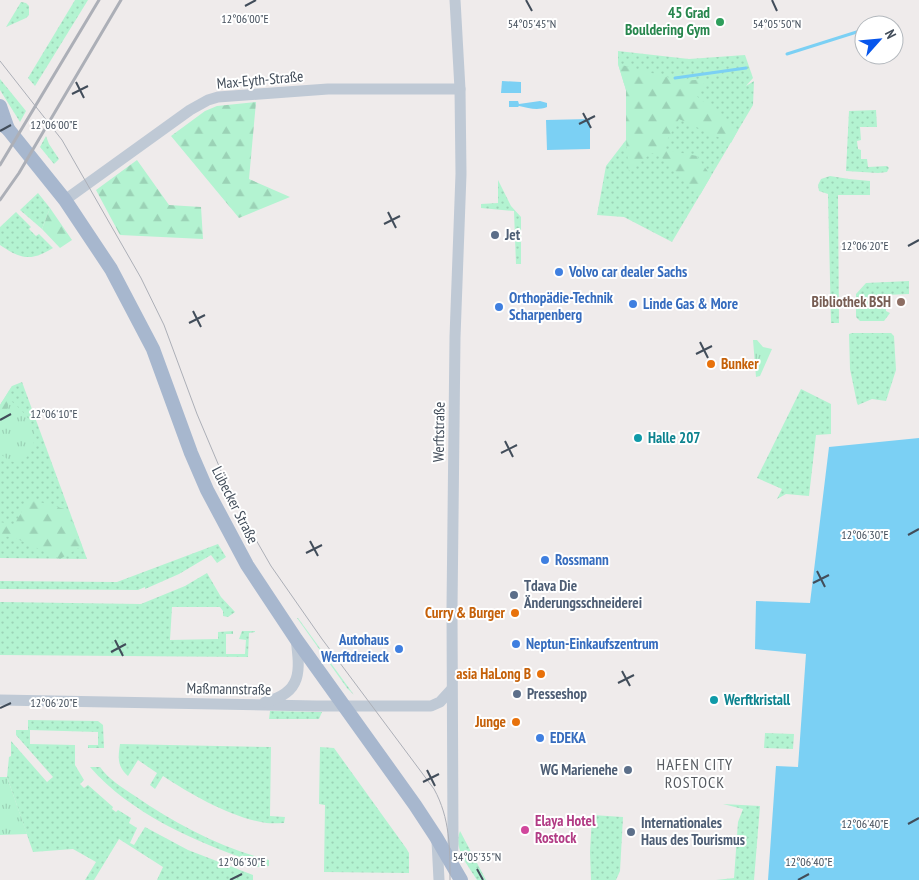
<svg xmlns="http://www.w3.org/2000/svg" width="919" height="880" font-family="'PT Sans Narrow',sans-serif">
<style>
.grass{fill:url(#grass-dots)}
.forest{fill:url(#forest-firs)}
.park{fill:url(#park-tufts)}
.water{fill:#7bd0f4}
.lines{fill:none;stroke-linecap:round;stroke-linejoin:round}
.stream{stroke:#7bd0f4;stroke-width:3}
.minor{stroke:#bfc9d5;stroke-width:11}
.major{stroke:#a7b7ce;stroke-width:14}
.tram{stroke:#acafb7;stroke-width:1}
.rail{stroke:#acafb7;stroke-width:3}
.ticks{fill:none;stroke:#424d5a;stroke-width:2}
.leisure-dot{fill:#2e9e5b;stroke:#fff;stroke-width:2}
.service-dot{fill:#5c6f8a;stroke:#fff;stroke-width:2}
.shop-dot{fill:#3f7fe0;stroke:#fff;stroke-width:2}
.education-dot{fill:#8d6e63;stroke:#fff;stroke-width:2}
.food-dot{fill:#e8710a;stroke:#fff;stroke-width:2}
.culture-dot{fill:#0f9aa8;stroke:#fff;stroke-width:2}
.hotel-dot{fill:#d1479c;stroke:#fff;stroke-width:2}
.labels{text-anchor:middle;stroke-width:4;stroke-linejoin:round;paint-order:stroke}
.leisure-label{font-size:15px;font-weight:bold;fill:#27864d;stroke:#fff;text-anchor:end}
.street-label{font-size:15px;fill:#424d5a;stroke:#fff}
.service-label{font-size:15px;font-weight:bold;fill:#4e5e75;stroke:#fff;text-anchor:start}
.shop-label{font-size:15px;font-weight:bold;fill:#366cbe;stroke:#fff;text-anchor:start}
.education-label{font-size:15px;font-weight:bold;fill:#785e54;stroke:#fff;text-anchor:end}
.food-label{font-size:15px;font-weight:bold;fill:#c56008;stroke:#fff;text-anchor:end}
.culture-label{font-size:15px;font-weight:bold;fill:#0d838f;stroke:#fff;text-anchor:start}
.hotel-label{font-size:15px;font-weight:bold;fill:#b23c85;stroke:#fff;text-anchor:start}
.neighbourhood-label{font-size:16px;letter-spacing:1px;fill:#575b61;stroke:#fff}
.ticks-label{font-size:12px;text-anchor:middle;fill:#424d5a;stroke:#fff;stroke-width:4;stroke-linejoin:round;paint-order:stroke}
</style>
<defs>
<pattern id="grass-dots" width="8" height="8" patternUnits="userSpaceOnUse" patternTransform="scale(1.25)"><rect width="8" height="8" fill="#b3f3d1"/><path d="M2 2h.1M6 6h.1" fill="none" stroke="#9bd2b6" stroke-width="1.8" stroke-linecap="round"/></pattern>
<pattern id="forest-firs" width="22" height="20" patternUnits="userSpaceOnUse" patternTransform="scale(1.25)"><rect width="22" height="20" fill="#b3f3d1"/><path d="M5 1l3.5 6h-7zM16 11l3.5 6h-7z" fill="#9bd2b6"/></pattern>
<pattern id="park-tufts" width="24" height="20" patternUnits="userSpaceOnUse" patternTransform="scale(1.25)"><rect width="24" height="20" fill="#b3f3d1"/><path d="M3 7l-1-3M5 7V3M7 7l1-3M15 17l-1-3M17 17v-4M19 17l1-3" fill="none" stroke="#9bd2b6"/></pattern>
</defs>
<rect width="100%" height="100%" fill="#efebeb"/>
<g class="grass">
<polygon points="75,0 88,0 35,86 28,78"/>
<polygon points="21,2 26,3 29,6 29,15 26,18 6,27"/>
<polygon points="618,51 689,59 745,55 753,78 746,86 754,81 753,105 672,242 624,217 597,215 606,166 626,140 626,90 618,64"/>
<polygon points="0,79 26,111 20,122 0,90"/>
<polygon points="876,110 877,127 860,127 861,140 857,141 858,149 861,150 861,159 867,159 868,167 887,166 889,168 887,172 878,173 846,171 849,111"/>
<polygon points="46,136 49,144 59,159 54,164 40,147"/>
<polygon points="830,176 849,179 870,181 870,195 838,195 839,323 831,323 828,194 819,191 818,185 821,179"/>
<polygon points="498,180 511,206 521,217 521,264 516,264 514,211 481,208 481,204 498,203"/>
<polygon points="38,193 50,208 42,229 20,210"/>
<path d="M16,212L31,227L29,229L36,236L39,234L53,248C30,262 21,259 0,245V227Z"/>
<polygon points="909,281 909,294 885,295 886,311 890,313 884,321 860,321 856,317 856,294 866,283"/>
<polygon points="852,333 891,333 894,336 896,370 886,401 872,399 858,405 857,403 850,369 849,334"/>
<polygon points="22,382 87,559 0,558 0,405 12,386"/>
<polygon points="801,389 831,404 831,434 816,435 809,496 786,494 777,499 782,489 757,478"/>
<polygon points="218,544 226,557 217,563 211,555 179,574 145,589 145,587 138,590 0,589 0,581 117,582"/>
<polygon points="207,573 221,597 235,612 228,617 223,616 223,611 220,607 172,607 170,640 218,639 218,632 233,631 233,634 226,634 226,654 245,654 246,640 239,639 242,631 255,631 255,632 249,633 248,657 0,655 0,602 141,604 185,586"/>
<polygon points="297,618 298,618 354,695 347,688"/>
<polygon points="270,711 322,712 319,719 269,719"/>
<polygon points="28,720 98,721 103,725 104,748 88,748 88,745 98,745 98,732 30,730 30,744 75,745 75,765 84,780 80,784 84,788 88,785 113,807 112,809 116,812 118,810 131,818 129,823 137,828 130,843 134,845 145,827 188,850 253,875 253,880 157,880 163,867 119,839 94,880 85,880 96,862 73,849 33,852 7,777 9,757 11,756 11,741 47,782 53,777 16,735 16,730 28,730"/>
<polygon points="765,733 794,734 793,749 764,748"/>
<path d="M120,744L271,747L270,816L285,817L284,823C276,823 268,824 261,822C229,816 190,794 163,776L155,789L150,785L157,773L138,760L128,776C117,766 118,758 120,744Z"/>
<polygon points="320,747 334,748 406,848 409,853 409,873 324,872 325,805 319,804"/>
<path d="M90,767H100C108,779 123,788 135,796C176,824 221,848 269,860V866L255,867L251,866L252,861C195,842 130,813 90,767Z"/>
<polygon points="723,804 760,806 754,880 716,880 734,878 738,822 743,809"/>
<polygon points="592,815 623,817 620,871 616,880 591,880 590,852"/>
<path d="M460,831L486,880H477C468,865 453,849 460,831Z"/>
</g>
<g class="forest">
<polygon points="618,64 682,81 708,79 694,94 738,130 731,143 679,119 662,149 697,156 711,176 700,195 659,155 651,153 629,172 626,140 626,90"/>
<polygon points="256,102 249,179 290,197 239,218 171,136 205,111 217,106"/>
<polygon points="137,160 169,205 201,207 203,239 120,235 96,190"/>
<polygon points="50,208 72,240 60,248 42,229"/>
<polygon points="12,386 7,411 0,419 0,405"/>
<polygon points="29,499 68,510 82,546 60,559 13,537 0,536 0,522 14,525"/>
</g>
<g class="park">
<polygon points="753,340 757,340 763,347 772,349 760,376 756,377"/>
<path d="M10,400C20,409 29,416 34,430C37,441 29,465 14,462C9,461 4,456 0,454V419L7,411Z"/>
<polygon points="0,777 7,777 27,834 0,835"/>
</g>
<g class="water">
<polygon points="502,81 521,82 521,93 501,93"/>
<path d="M509,101H518L519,104L540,101L547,103V107C537,111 529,108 519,106L518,107H509Z"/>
<polygon points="590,119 590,149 547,150 546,120"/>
<polygon points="919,438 919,880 768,880 776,766 798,767 806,654 755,649 756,601 810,603 829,447"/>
</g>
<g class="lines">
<g class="stream">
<polyline points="787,54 863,30"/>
<polyline points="675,78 746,68"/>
</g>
<g class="minor">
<polyline points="65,200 190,110 208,100 218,97 328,89 460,89"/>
<polyline points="0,700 316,706 431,706 440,702 451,690"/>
<path d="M265,702C303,693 300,670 296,639"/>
<polyline points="437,841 439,880"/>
<polyline points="452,865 453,844 452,609 455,337 461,174 460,89 455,0"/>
</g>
<g class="major">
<polyline points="0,106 8,129"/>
<polyline points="0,123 8,129 65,200 111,269 153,349 191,453 207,490 247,565 296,639 415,805 436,837 461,880"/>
</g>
<path class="tram" d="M0,61L62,140L141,278L164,325L197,414L227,485L248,526L271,566L322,639L434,789C450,818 450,848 450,880"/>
<g class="rail">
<polyline points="0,165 99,0"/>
<polyline points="0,200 19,173 121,0"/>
</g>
</g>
<path class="ticks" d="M526,0L532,11M772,0L777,11M245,6L256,0M76,82L84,98M72,94L88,86M583,113L591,128M579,124L595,116M0,131L11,125M388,212L396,228M384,224L400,216M908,246L919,240M193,311L201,327M189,323L205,315M700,342L708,358M696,354L712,346M0,420L11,414M505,441L513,457M501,453L517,445M908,535L919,529M310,541L318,556M306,553L322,545M817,571L825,587M813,583L829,575M115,640L123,656M111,652L126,644M622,671L630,686M618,683L634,675M0,708L11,703M427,770L435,786M423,782L439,774M908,824L919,818M477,869L483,880M230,880L242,874M798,880L809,874"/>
<circle class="leisure-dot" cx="720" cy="22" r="5"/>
<g class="service-dot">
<circle cx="495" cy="235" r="5"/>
<circle cx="514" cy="595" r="5"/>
<circle cx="517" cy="694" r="5"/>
<circle cx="628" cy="770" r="5"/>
<circle cx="631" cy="832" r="5"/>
</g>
<g class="shop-dot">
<circle cx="559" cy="272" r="5"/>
<circle cx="633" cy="304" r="5"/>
<circle cx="499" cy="307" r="5"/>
<circle cx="545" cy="560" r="5"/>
<circle cx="516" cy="644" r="5"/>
<circle cx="399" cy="649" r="5"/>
<circle cx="540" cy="738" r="5"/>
</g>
<circle class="education-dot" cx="901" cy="302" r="5"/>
<g class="food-dot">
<circle cx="711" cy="364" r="5"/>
<circle cx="515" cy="613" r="5"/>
<circle cx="541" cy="674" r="5"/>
<circle cx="516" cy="722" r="5"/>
</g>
<g class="culture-dot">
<circle cx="638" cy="438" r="5"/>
<circle cx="714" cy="700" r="5"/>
</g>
<circle class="hotel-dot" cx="525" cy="830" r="5"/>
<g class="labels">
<g class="leisure-label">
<text x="710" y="18">45 Grad<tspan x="710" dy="17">Bouldering Gym</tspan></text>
</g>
<g class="street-label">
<text transform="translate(260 80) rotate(-5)" y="5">Max-Eyth-Straße</text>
<text transform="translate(439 432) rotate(-89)" y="5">Werftstraße</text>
<text transform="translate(235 505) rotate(63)" y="5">Lübecker Straße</text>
<text transform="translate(229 689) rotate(1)" y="5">Maßmannstraße</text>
</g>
<g class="service-label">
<text x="505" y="240">Jet</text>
<text x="524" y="591">Tdava Die<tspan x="524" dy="17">Änderungsschneiderei</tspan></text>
<text x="527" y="699">Presseshop</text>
<text x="618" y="775" text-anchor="end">WG Marienehe</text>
<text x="641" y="828">Internationales<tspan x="641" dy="17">Haus des Tourismus</tspan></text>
</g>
<g class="shop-label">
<text x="569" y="277">Volvo car dealer Sachs</text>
<text x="509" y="303">Orthopädie-Technik<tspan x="509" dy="17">Scharpenberg</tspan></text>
<text x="643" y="309">Linde Gas &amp; More</text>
<text x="555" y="565">Rossmann</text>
<text x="389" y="645" text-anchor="end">Autohaus<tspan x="389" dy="17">Werftdreieck</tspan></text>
<text x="526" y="649">Neptun-Einkaufszentrum</text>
<text x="550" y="743">EDEKA</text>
</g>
<g class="education-label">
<text x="891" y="307">Bibliothek BSH</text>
</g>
<g class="food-label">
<text x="721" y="369" text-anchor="start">Bunker</text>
<text x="505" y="618">Curry &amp; Burger</text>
<text x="531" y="679">asia HaLong B</text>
<text x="506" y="727">Junge</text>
</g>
<g class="culture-label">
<text x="648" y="443">Halle 207</text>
<text x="724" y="705">Werftkristall</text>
</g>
<g class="hotel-label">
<text x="535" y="826">Elaya Hotel<tspan x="535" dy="17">Rostock</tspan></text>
</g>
<g class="neighbourhood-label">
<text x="695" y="770">HAFEN CITY<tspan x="695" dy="18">ROSTOCK</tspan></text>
</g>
</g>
<g class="ticks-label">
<text x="245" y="23">12°06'00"E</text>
<text x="532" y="28">54°05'45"N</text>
<text x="777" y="28">54°05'50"N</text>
<text x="54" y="129">12°06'00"E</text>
<text x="865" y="250">12°06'20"E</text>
<text x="54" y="418">12°06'10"E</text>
<text x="865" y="539">12°06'30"E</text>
<text x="54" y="707">12°06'20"E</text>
<text x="865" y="828">12°06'40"E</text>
<text x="477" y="861">54°05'35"N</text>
<text x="242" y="866">12°06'30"E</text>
<text x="809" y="866">12°06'40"E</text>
</g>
<g transform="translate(879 40) rotate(63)"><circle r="24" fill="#ffffff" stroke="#b3b8bd"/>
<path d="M0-4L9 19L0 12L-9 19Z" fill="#0756ec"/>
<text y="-8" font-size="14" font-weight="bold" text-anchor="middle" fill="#424d5a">N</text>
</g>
</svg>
